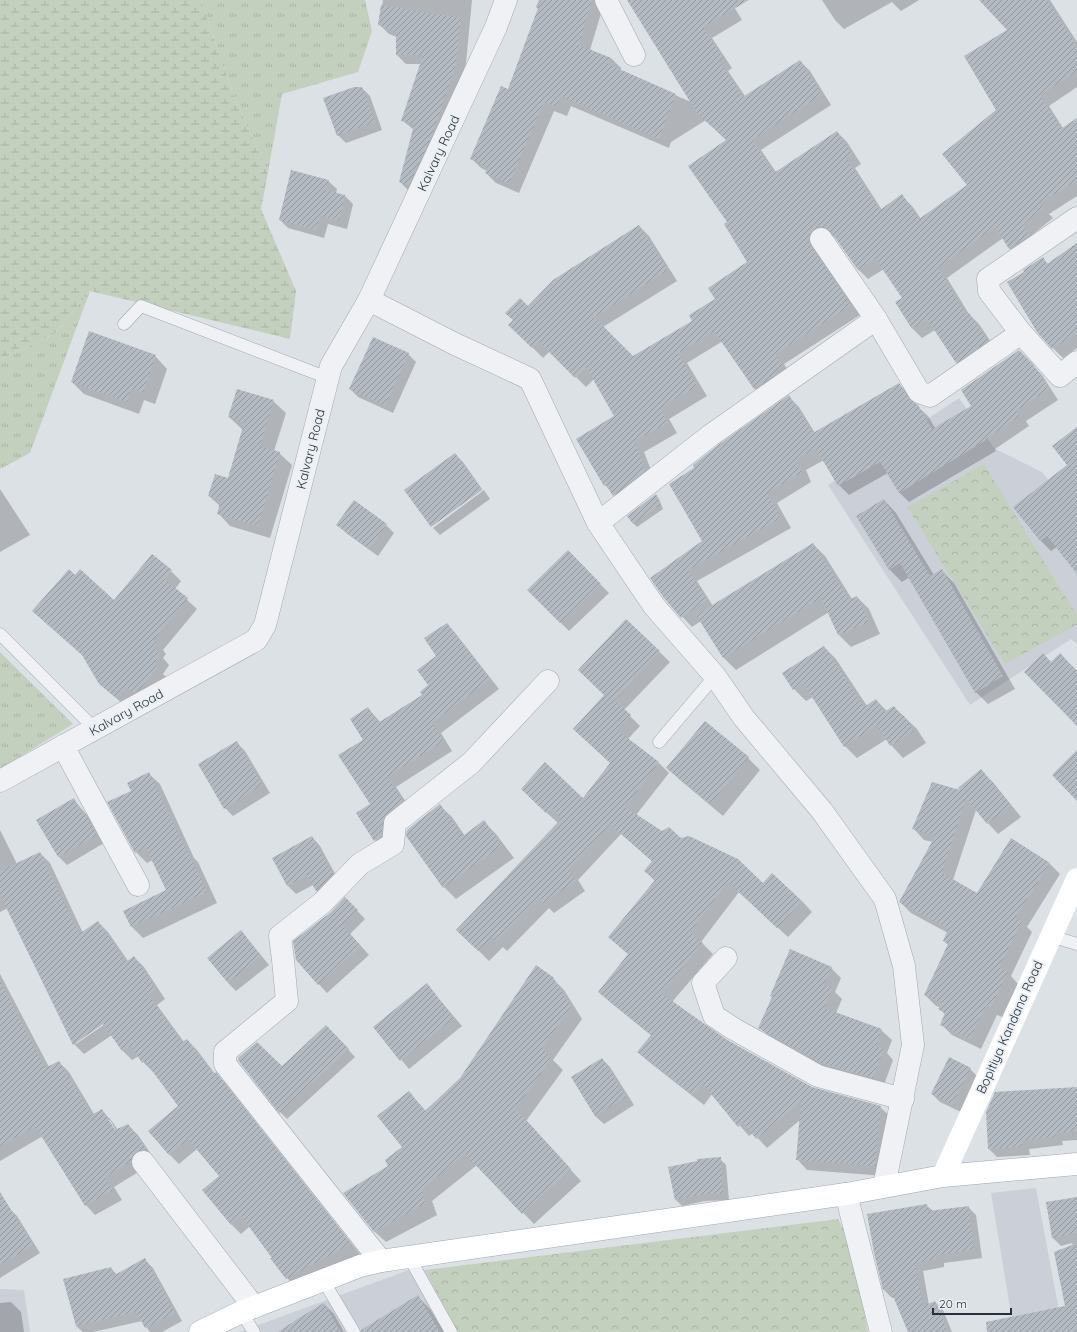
<svg xmlns="http://www.w3.org/2000/svg" width="1077" height="1332" font-family="Quicksand,sans-serif">
<style>
.built{fill:#cbd0d8}
.grass{fill:url(#grass-tufts)}
.forest{fill:url(#forest-crowns)}
.wetland{fill:url(#wetland-marsh)}
.shadow{fill:#0003;fill-rule:evenodd}
.building{fill:url(#building-hatch)}
.lines{fill:none;stroke-linecap:round;stroke-linejoin:round}
.service-casing{stroke:#a2a8b0;stroke-width:13}
.minor-casing{stroke:#a2a8b0;stroke-width:23}
.primary-casing{stroke:#9ca6b1;stroke-width:23}
.service{stroke:#eff1f4;stroke-width:12}
.minor{stroke:#eff1f4;stroke-width:22}
.secondary{stroke:#fff;stroke-width:22}
.primary{stroke:#fff;stroke-width:22}
.labels{text-anchor:middle;stroke-width:4;stroke-linejoin:round;paint-order:stroke}
.street-label{font-size:13px;fill:#27303c;stroke:#ebf0f4}
</style>
<defs>
<pattern id="grass-tufts" width="24" height="20" patternUnits="userSpaceOnUse"><rect width="24" height="20" fill="#c4d0be"/><path d="M3 7l-1-3M5 7V3M7 7l1-3M15 17l-1-3M17 17v-4M19 17l1-3" fill="none" stroke="#a8b3a4"/></pattern>
<pattern id="forest-crowns" width="20" height="18" patternUnits="userSpaceOnUse"><rect width="20" height="18" fill="#c4d0be"/><path d="M2 6a3 3 0 1 1 6 0M12 15a3 3 0 1 1 6 0" fill="none" stroke="#a8b3a4"/></pattern>
<pattern id="wetland-marsh" width="20" height="14" patternUnits="userSpaceOnUse"><rect width="20" height="14" fill="#c4d0be"/><path d="M1 5h8M5 5V1M11 12h8M15 12V8" fill="none" stroke="#a8b3a4"/></pattern>
<pattern id="building-hatch" width="6" height="6" patternUnits="userSpaceOnUse"><rect width="6" height="6" fill="#b4bac2"/><path d="M-1 1l2-2M0 6l6-6M5 7l2-2" fill="none" stroke="#92989f"/></pattern>
</defs>
<rect width="100%" height="100%" fill="#dce1e6"/>
<g class="built">
<polygon points="959,398 994,448 1042,472 1077,514 1077,644 1071,639 970,705 828,485"/>
<polygon points="1036,1188 1063,1332 1014,1332 991,1193"/>
<polygon points="409,1270 425,1270 457,1332 239,1332"/>
<polygon points="0,1289 24,1290 30,1332 0,1332"/>
</g>
<g class="grass">
<polygon points="201,0 365,0 372,31 358,72 282,94 268,172 232,92"/>
<polygon points="90,291 30,453 0,469 0,360 54,334"/>
<polygon points="0,652 73,724 0,769"/>
</g>
<g class="forest">
<polygon points="984,464 1077,615 1077,625 1005,664 907,507"/>
<polygon points="838,1219 852,1246 868,1332 457,1332 425,1270"/>
</g>
<polygon class="wetland" points="0,0 201,0 232,92 268,172 261,209 296,291 290,339 90,291 54,334 0,360"/>
<g class="shadow">
<polygon points="383,0 472,0 465,73 409,191 400,182 414,130 402,120 421,64 406,64 397,55 397,37 389,34 379,24"/>
<polygon points="539,0 605,0 590,50 611,58 621,68 620,71 691,102 628,0 730,0 742,20 712,38 732,68 728,71 745,96 800,61 810,71 831,105 761,150 776,172 837,132 847,142 861,164 855,168 882,210 902,196 912,206 921,219 968,186 997,110 1009,31 980,0 1050,0 1077,42 1077,87 1049,106 1063,128 1077,119 1077,196 1049,214 1053,218 1032,235 1039,246 1020,259 1010,249 1003,238 947,278 969,314 979,324 997,351 966,372 956,362 935,330 922,338 912,328 903,299 884,269 868,279 858,269 836,237 831,236 860,315 784,364 792,376 765,399 755,389 723,341 687,363 707,396 669,419 677,433 644,452 655,480 624,505 605,485 616,417 594,379 586,387 550,351 543,358 510,325 528,307 639,226 649,236 677,281 603,327 633,357 693,321 716,299 749,262 728,223 728,140 706,120 671,142 669,148 571,106 567,116 554,111 519,193 496,183 486,173 487,171 481,168 471,158 508,90 539,10 536,7"/>
<polygon points="822,0 919,0 901,11 892,2 844,29 835,20"/>
<polygon points="362,88 370,96 382,130 346,143 338,135"/>
<polygon points="328,181 337,189 336,194 345,196 353,204 347,229 328,224 324,238 288,228 280,220"/>
<polygon points="1077,244 1077,348 1063,358 1053,348 1026,272 1042,258 1048,264"/>
<polygon points="408,354 416,362 393,413 358,397 350,389"/>
<polygon points="155,356 167,369 155,404 144,400 139,414 84,394 72,382"/>
<polygon points="1029,361 1042,375 1058,400 1026,421 1029,426 995,449 996,451 909,502 899,492 888,473 849,495 839,485 824,460 806,470 811,482 777,503 791,528 697,581 713,606 813,544 825,556 852,599 857,597 869,609 880,634 851,647 839,635 829,612 736,670 724,658 701,621 692,627 665,598 703,542 696,468 789,397 799,407 815,433 899,384 909,394 915,404 928,416 935,428 973,406"/>
<polygon points="273,401 286,413 274,451 279,453 292,465 270,538 230,526 218,513 220,506 209,496 228,480 243,430 229,417"/>
<polygon points="1077,428 1077,573 1057,547 1051,551 1041,541 1014,508 1068,465"/>
<polygon points="455,454 463,462 482,489 432,526"/>
<polygon points="0,489 30,535 0,552"/>
<polygon points="484,490 490,499 440,535 433,528"/>
<polygon points="656,495 659,499 663,509 637,527 633,523"/>
<polygon points="884,500 896,513 934,575 942,571 954,583 1015,689 988,704 976,692 910,577 902,582 890,570 858,516"/>
<polygon points="354,501 386,525 394,533 378,556 346,533 338,524"/>
<polygon points="568,552 609,593 569,631 528,590"/>
<polygon points="171,571 181,581 175,589 197,609 163,650 166,654 163,658 169,665 163,674 167,678 127,708 100,683 75,576 115,601"/>
<polygon points="626,620 670,662 624,710 640,726 628,739 659,763 669,773 636,815 661,832 681,839 763,884 802,901 812,912 788,937 739,892 701,942 713,954 672,1002 727,1040 812,1088 880,1107 891,1117 885,1176 807,1170 797,1159 800,1120 767,1148 753,1133 749,1136 712,1094 704,1105 649,1062 638,1052 652,1036 610,1002 599,992 629,955 609,937 655,881 645,871 653,862 621,834 578,880 585,891 554,913 549,908 507,951 503,947 489,961 468,940 558,823 532,799 583,799 611,763 605,695"/>
<polygon points="447,624 456,634 499,689 441,733 452,751 396,787 412,811 385,850 375,840 364,740 368,708 381,723 424,695 430,685"/>
<polygon points="824,647 836,659 867,706 876,700 887,711 894,707 917,729 926,743 903,758 891,745 887,739 857,758 845,746 813,697 806,701 794,689"/>
<polygon points="237,743 245,751 270,793 233,816 225,808"/>
<polygon points="748,758 760,770 723,816 680,780 668,768"/>
<polygon points="981,771 992,781 1021,817 998,834 976,810 953,880 977,894 1049,863 1060,874 1027,927 1032,932 1011,976 1018,984 1002,1017 997,1015 981,1049 952,1035 941,1024 946,1015 939,1009 940,1007 936,1006 925,995 949,946 944,941 948,933 911,913 900,902 933,842 924,840 914,829 962,792"/>
<polygon points="149,774 160,784 194,858 198,862 217,903 143,938 132,927 125,911 168,890 153,860 147,863 136,852"/>
<polygon points="73,799 93,822 104,843 67,865 59,857 37,820"/>
<polygon points="439,805 452,817 465,836 484,822 496,834 514,858 456,899 444,887"/>
<path d="M0,830L17,864L40,853L50,863L83,933L98,922L108,932L128,961L134,957L144,967L165,999L157,1005L184,1042L187,1040L197,1050L215,1074L225,1083L360,1254L297,1288L287,1278L250,1226L241,1234L231,1224L221,1176L197,1149L179,1164L169,1154L180,1106L154,1071L153,1072L143,1062L139,1056L132,1060L122,1050L112,1035L84,1054L74,1044L8,908L0,912ZM107,1021L108,1022L76,1044V1042Z"/>
<polygon points="312,837 320,846 340,883 325,899 317,891 313,885 296,894 288,886 273,858"/>
<polygon points="345,898 365,919 350,934 369,955 327,993 297,960 330,914"/>
<polygon points="241,931 269,965 236,991 228,983"/>
<polygon points="831,968 841,978 835,992 842,999 836,1013 881,1030 892,1040 887,1053 893,1060 883,1088 834,1074 770,1038 760,1028"/>
<path d="M0,974L49,1067L59,1062L69,1072L94,1114L101,1110L111,1120L118,1130L128,1125L138,1135L155,1160L151,1159L140,1171L114,1187L122,1200L95,1215L86,1205L43,1136L0,1161ZM107,1120H110L118,1134L117,1135Z"/>
<polygon points="552,978 564,990 582,1019 553,1060 563,1070 526,1121 581,1181 534,1224 477,1165 432,1201 437,1215 386,1242 374,1231 390,1166 403,1147 409,1093 426,1111 461,1078"/>
<polygon points="427,985 462,1026 409,1069 374,1027"/>
<polygon points="334,1034 355,1057 287,1119 280,1112 282,1068"/>
<polygon points="602,1059 610,1067 634,1105 604,1124 595,1116 572,1077"/>
<polygon points="970,1069 978,1077 961,1112 940,1102 932,1094"/>
<polygon points="1077,1088 1077,1140 1062,1141 1063,1145 1029,1149 1030,1155 997,1157 989,1149"/>
<polygon points="720,1159 726,1165 729,1200 705,1201 682,1206 676,1200 669,1168"/>
<polygon points="1077,1198 1077,1332 996,1332 1066,1307 1073,1246 1072,1243 1061,1246 1052,1237"/>
<polygon points="926,1205 933,1211 968,1207 976,1215 982,1258 944,1263 944,1267 923,1271 929,1305 935,1302 943,1310 952,1332 909,1332 895,1298 892,1298 884,1290 875,1253"/>
<polygon points="9,1208 17,1216 40,1253 0,1278 0,1213"/>
<polygon points="145,1260 153,1268 182,1321 162,1332 150,1332 142,1321 93,1332 83,1332 76,1326 111,1268 117,1275"/>
<polygon points="418,1297 430,1309 444,1332 382,1332"/>
<polygon points="11,1302 21,1312 24,1332 0,1332 0,1303"/>
<polygon points="324,1304 334,1314 344,1332 280,1332"/>
</g>
<g class="building">
<polygon points="541,0 592,0 579,45 611,58 608,64 676,94 659,139 561,96 557,107 544,102 509,184 485,173 488,167 470,159 501,86 508,89"/>
<polygon points="627,0 749,0 703,27 723,58 719,61 743,97 800,60 822,94 752,140 774,173 837,131 852,154 846,158 880,210 902,194 919,219 967,185 942,154 996,110 964,56 1007,30 979,0 1047,0 1077,46 1077,71 1040,95 1061,129 1077,118 1077,180 1040,203 1043,208 1023,224 1030,235 1009,249 995,227 938,268 966,314 969,313 988,341 956,363 927,319 912,329 895,302 902,298 875,258 858,270 831,232 827,228 820,227 814,229 810,234 809,240 811,246 851,305 775,354 783,366 774,372 776,374 754,389 714,331 678,353 697,386 660,408 668,423 634,441 646,470 613,496 606,485 604,486 576,439 614,416 586,367 575,378 539,342 532,348 508,325 513,320 505,313 520,298 528,306 553,280 639,225 668,270 594,317 633,356 692,321 689,315 715,299 708,288 747,262 724,224 727,222 688,166 726,140 697,113"/>
<polygon points="381,5 461,18 456,64 433,133 409,185 399,182 414,125 401,121 423,55 396,55 396,32 378,25"/>
<polygon points="354,87 362,87 375,122 337,136 323,98"/>
<polygon points="291,170 329,180 326,190 345,195 339,221 320,216 316,230 279,220"/>
<polygon points="1077,243 1077,332 1052,349 1037,332 1007,282 1024,272 1023,270 1043,257 1047,264"/>
<polygon points="89,331 156,355 143,392 131,389 127,402 71,382"/>
<polygon points="373,337 409,353 385,406 349,389"/>
<polygon points="1019,350 1032,363 1049,389 1017,410 1020,416 985,439 986,440 899,493 880,462 838,486 816,449 796,459 802,472 767,493 781,518 688,570 707,600 681,618 664,598 650,578 702,541 669,484 694,468 693,465 718,445 789,395 813,433 899,383 909,399 918,405 932,429 971,406 961,390"/>
<polygon points="237,389 274,400 260,446 280,452 258,526 217,514 221,500 208,496 215,474 228,478 244,423 228,417"/>
<polygon points="1077,427 1077,574 1047,536 1040,541 1013,507 1067,465 1052,446"/>
<polygon points="455,453 482,490 431,527 404,490"/>
<polygon points="656,494 660,505 633,524 627,516"/>
<polygon points="884,499 930,576 942,569 1003,676 975,693 900,563 889,570 856,516"/>
<polygon points="354,500 387,524 369,549 336,525"/>
<polygon points="813,543 849,600 857,596 869,622 838,635 821,598 723,658 696,615"/>
<polygon points="568,550 601,584 560,623 527,590"/>
<polygon points="152,554 172,570 164,579 188,598 153,640 157,643 154,648 160,654 154,664 158,667 139,690 134,693 126,687 116,698 99,684 82,655 32,611 69,569 75,575 80,569 114,600"/>
<polygon points="626,619 660,651 614,700 631,715 617,730 659,762 625,807 662,831 669,827 681,838 689,836 738,859 763,883 772,873 802,901 777,928 728,882 690,932 703,943 661,993 727,1040 812,1087 881,1106 875,1166 796,1160 801,1101 756,1139 743,1122 738,1127 702,1083 693,1095 637,1052 651,1035 598,992 628,954 608,937 655,880 644,871 652,861 610,824 568,870 576,881 543,903 539,897 496,941 492,937 478,951 456,930 561,819 553,809 546,813 521,789 545,762 583,798 610,763 573,729 604,695 578,670"/>
<polygon points="447,623 490,679 432,723 444,741 387,777 403,801 384,817 381,837 374,841 356,813 370,804 338,755 363,740 350,719 368,707 378,723 422,695 420,692 428,685 417,670 436,656 424,638"/>
<polygon points="824,646 864,707 876,699 884,712 894,706 900,715 904,716 914,731 890,746 877,725 844,747 803,683 793,690 782,673"/>
<polygon points="1043,653 1051,662 1060,653 1077,671 1077,726 1024,672"/>
<polygon points="705,721 749,757 710,804 666,768"/>
<polygon points="237,741 262,785 224,809 198,764"/>
<polygon points="1077,750 1077,801 1052,775"/>
<polygon points="981,769 1011,805 987,824 966,798 942,873 977,893 1011,838 1050,863 1015,918 1022,921 999,967 1008,972 991,1007 986,1005 970,1039 940,1025 945,1013 938,1009 941,1003 924,995 948,944 943,941 948,929 899,902 935,836 912,829 932,782 960,790 958,788"/>
<polygon points="149,772 186,850 187,850 207,892 131,927 123,911 166,890 146,848 135,853 107,802 131,791 127,783"/>
<polygon points="74,798 82,814 85,813 97,835 58,857 36,820"/>
<polygon points="440,804 463,836 484,820 502,845 443,888 406,836 407,830"/>
<polygon points="312,836 333,874 316,891 307,875 287,886 272,858"/>
<polygon points="40,852 79,934 98,921 126,962 134,956 156,989 148,995 182,1042 187,1039 214,1074 216,1072 351,1244 286,1279 270,1258 272,1258 241,1216 231,1225 202,1190 219,1176 188,1139 169,1155 148,1131 178,1106 145,1061 142,1063 131,1046 122,1051 103,1024 73,1045 0,895 0,871"/>
<polygon points="345,897 358,910 342,925 361,946 318,985 296,960 293,941 330,913"/>
<polygon points="241,930 261,956 228,983 207,958"/>
<polygon points="790,949 832,967 824,985 833,988 824,1008 882,1029 876,1046 884,1049 873,1078 823,1064 758,1028 772,997 770,996"/>
<polygon points="536,965 553,977 571,1007 542,1048 552,1058 512,1113 517,1110 571,1169 522,1214 465,1154 421,1190 426,1203 374,1232 343,1193 388,1166 385,1160 402,1147 377,1116 409,1091 425,1111 460,1078"/>
<polygon points="0,981 45,1068 59,1061 92,1115 102,1109 115,1130 128,1124 147,1150 141,1150 136,1152 132,1157 131,1161 105,1177 113,1190 85,1206 35,1126 0,1146"/>
<polygon points="427,983 454,1018 400,1061 373,1027"/>
<polygon points="326,1025 349,1049 279,1113 238,1060 238,1058 257,1042 282,1066"/>
<polygon points="949,1057 971,1068 952,1105 931,1094"/>
<polygon points="602,1058 626,1097 595,1116 571,1077"/>
<polygon points="1077,1087 1077,1131 1055,1133 1055,1137 1022,1141 1022,1147 988,1149 986,1112 995,1092"/>
<polygon points="721,1157 723,1194 699,1195 675,1200 668,1167 697,1161 697,1159"/>
<polygon points="0,1192 33,1245 0,1265"/>
<polygon points="1077,1197 1077,1233 1052,1238 1046,1202"/>
<polygon points="927,1204 928,1211 969,1206 974,1250 936,1255 937,1259 915,1263 923,1306 935,1301 948,1332 908,1332 890,1289 883,1290 874,1253 867,1214"/>
<polygon points="1077,1243 1077,1332 987,1332 986,1322 1065,1306 1054,1252"/>
<polygon points="145,1258 175,1313 145,1328 136,1312 76,1326 63,1279 111,1267 113,1276"/>
<polygon points="418,1295 440,1332 361,1332 361,1330"/>
<polygon points="324,1303 341,1332 278,1332 299,1318"/>
</g>
<g class="lines">
<defs>
<g id="service">
<polyline points="124,324 141,306 328,378"/>
<polyline points="0,634 95,729"/>
<polyline points="659,742 715,676"/>
<polyline points="1050,936 1077,944"/>
<polyline points="409,1257 451,1332"/>
<polyline points="323,1280 354,1332"/>
<polyline points="241,1312 254,1332"/>
</g>
<g id="minor">
<polyline points="606,0 634,55"/>
<polyline points="1077,218 988,279 989,291 1021,333 1060,376 1077,362"/>
<polyline points="821,239 876,319 919,392 930,396 1021,333"/>
<polyline points="369,300 455,344 530,379 598,523 654,606 715,676 744,718 822,811 885,899 904,966 913,1045 884,1186"/>
<polyline points="598,523 711,435 876,319"/>
<polyline points="63,746 138,885"/>
<polyline points="0,781 256,640 265,625 331,366 369,300 496,27 506,0"/>
<polyline points="726,958 703,983 714,1016 734,1029 818,1076 903,1099"/>
<polyline points="143,1162 254,1307"/>
<polyline points="846,1194 881,1332"/>
<polyline points="381,1261 225,1064 225,1052 287,1001 283,960 280,936 322,903 360,864 393,844 395,823 471,763 548,681"/>
</g>
<polyline id="primary" points="200,1332 241,1312 360,1266 381,1261 846,1194 943,1176 1077,1164"/>
</defs>
<use href="#service" class="service-casing"/>
<use href="#minor" class="minor-casing"/>
<use href="#primary" class="primary-casing"/>
<use href="#service" class="service"/>
<use href="#minor" class="minor"/>
<polyline class="secondary" points="943,1176 1077,879"/>
<use href="#primary" class="primary"/>
</g>
<g class="labels">
<g class="street-label">
<text transform="translate(438 153) rotate(-65)" y="5">Kalvary Road</text>
<text transform="translate(310 449) rotate(-76)" y="5">Kalvary Road</text>
<text transform="translate(126 712) rotate(-29)" y="5">Kalvary Road</text>
<text transform="translate(1009 1027) rotate(-66)" y="5">Bopitiya Kandana Road</text>
</g>
</g>
<path d="M933 1308v6h78v-6" fill="none" stroke="#27303c" stroke-width="2"/>
<text x="939" y="1308" font-size="12" fill="#27303c" stroke="#ebf0f4" stroke-width="3" paint-order="stroke">20 m</text>
</svg>
